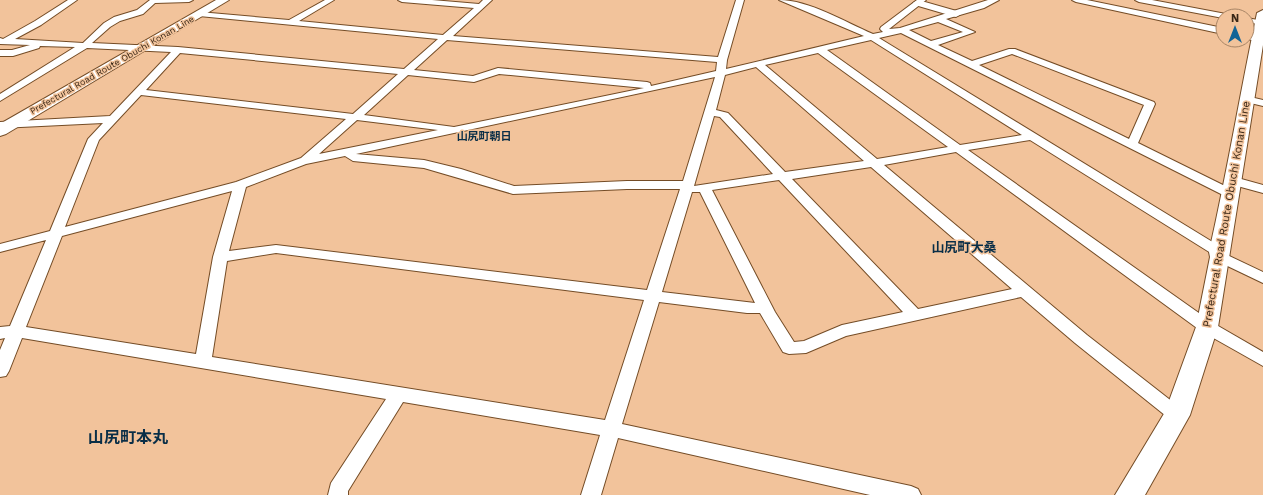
<svg xmlns="http://www.w3.org/2000/svg" width="1263" height="495" font-family="'Work Sans','Noto Sans JP',sans-serif">
<style>
.lines{fill:none;stroke-linecap:round;stroke-linejoin:round}
.minor-casing{stroke:#744c26;stroke-width:2}
.tertiary-casing{stroke:#744c26;stroke-width:2}
.secondary-casing{stroke:#744c26;stroke-width:2}
.minor{fill:#fff;fill-rule:evenodd}
.tertiary{fill:#fff;fill-rule:evenodd}
.secondary{fill:#fff;fill-rule:evenodd}
.labels{text-anchor:middle;stroke-width:3;stroke-linejoin:round;paint-order:stroke}
.far-street-label{font-size:9px;fill:#392717;stroke:#f2c39b}
.far-quarter-label{font-size:11px;font-weight:bold;fill:#092e47;stroke:#f2c39b}
.street-label{font-size:11px;fill:#392717;stroke:#f2c39b}
.quarter-label{font-size:13px;font-weight:bold;fill:#092e47;stroke:#f2c39b}
.near-quarter-label{font-size:16px;font-weight:bold;fill:#092e47;stroke:#f2c39b}
</style>
<rect width="100%" height="100%" fill="#f2c39b"/>
<g class="lines">
<defs>
<g id="minor">
<path d="M68,0H77L41,25L15,39L83,43L104,23L114,17L137,10L150,0H193L189,2L155,3L143,14L120,21L110,27L92,43L178,47L404,69L438,39L199,16L195,14L199,12L289,20L325,0H334L299,21L443,35L474,8L402,2L398,0H432L479,4L483,0H492L453,36L718,57L736,0H744L727,60L726,69L864,36L779,0C809,0 845,22 873,34L883,32L880,29L881,27L917,0H926L889,29L900,28L988,0H999L984,8L946,19L975,32L938,45L972,61L1009,49H1015L1154,102L1155,104L1138,143L1235,191L1237,194L1235,197H1227L901,33L879,38L1224,249L1226,252L1225,254L1263,272V283L1215,260L1213,257L1214,255L1030,140L968,150L1213,323L1263,352V366L1201,331L956,152L884,165L1087,335L1183,410L1186,415L1183,420L1177,422L1171,420L1075,343L1021,297L846,336L806,353L789,354L783,352L760,313H747L659,302L622,424L911,486L918,489L921,495H870L618,438L601,495H581L600,435L403,402L348,491V495H328L331,483L386,399L22,338L9,371L6,376L0,377V350L5,338L0,339V327L10,326L46,240L0,252V244L50,231L88,139L103,123L0,128V122L110,116L171,52L87,48L0,101V94L75,47L40,46L39,48L13,56H0V50H12L30,45L0,44V38L3,39L35,21ZM938,22L963,32L931,41L909,30ZM447,40L717,62L716,71L651,86L650,83L647,82L498,68L473,76L414,70ZM871,40L1022,135L960,145L827,50ZM180,53L398,74L353,114L146,90ZM818,53L948,147L877,159L765,65ZM1012,54L1144,105L1129,139L979,65ZM756,67L864,161L785,172L728,113L716,110L725,75ZM499,74L644,88L454,127L364,115L408,75L474,82ZM715,77L683,181H627L514,186L461,169L424,160L356,154ZM141,95L346,119L301,158L236,182L65,227L99,140ZM714,116L720,117L773,174L694,186ZM357,120L438,130L319,154ZM345,156L353,161L424,168L513,194L627,189H680L647,290L276,245L229,251L246,187L306,164ZM871,167L1012,289L918,309L792,179ZM779,180L903,312L842,325L804,341L794,342L775,312L712,190ZM232,191L213,257L196,354L26,327L62,236ZM692,192H700L755,303L662,292ZM276,253L644,300L605,420L212,357L227,261Z"/>
<polygon points="1072,0 1087,0 1223,28 1223,34 1076,2"/>
<polygon points="1135,0 1152,0 1226,14 1230,16 1223,16 1223,18 1139,2"/>
<polygon points="1247,18 1263,21 1263,25 1247,22"/>
<polygon points="1247,33 1260,36 1261,38 1257,41 1247,39"/>
<polygon points="1246,96 1263,100 1263,106 1242,101 1241,99 1242,97"/>
<polygon points="1234,177 1263,185 1263,193 1230,184 1228,181 1230,178"/>
</g>
<polygon id="tertiary" points="918,0 960,12 961,14 956,17 915,5 913,3"/>
<g id="secondary">
<polygon points="216,0 229,0 6,134 0,136 0,124"/>
<path d="M1263,10V45L1218,327L1190,415L1145,495H1115L1165,412L1196,327L1210,257L1209,252C1227,173 1240,93 1257,13Z"/>
</g>
</defs>
<use href="#minor" class="minor-casing"/>
<use href="#tertiary" class="tertiary-casing"/>
<use href="#secondary" class="secondary-casing"/>
<use href="#minor" class="minor"/>
<use href="#tertiary" class="tertiary"/>
<use href="#secondary" class="secondary"/>
</g>
<g class="labels">
<g class="far-street-label">
<text transform="translate(112 65) rotate(-30)" y="3">Prefectural Road Route Obuchi Konan Line</text>
</g>
<g class="far-quarter-label">
<text x="484" y="140">山尻町朝日</text>
</g>
<g class="street-label">
<text transform="translate(1226 214) rotate(-80)" y="4">Prefectural Road Route Obuchi Konan Line</text>
</g>
<g class="quarter-label">
<text x="964" y="252">山尻町大桑</text>
</g>
<g class="near-quarter-label">
<text x="128" y="443">山尻町本丸</text>
</g>
</g>
<g transform="translate(1235 28)"><circle r="19" fill="#f2c39b" stroke="#a88566"/>
<path d="M0-3L7 15L0 10L-7 15Z" fill="#126496"/>
<text y="-6" font-size="11" font-weight="bold" text-anchor="middle" fill="#392717">N</text>
</g>
</svg>
